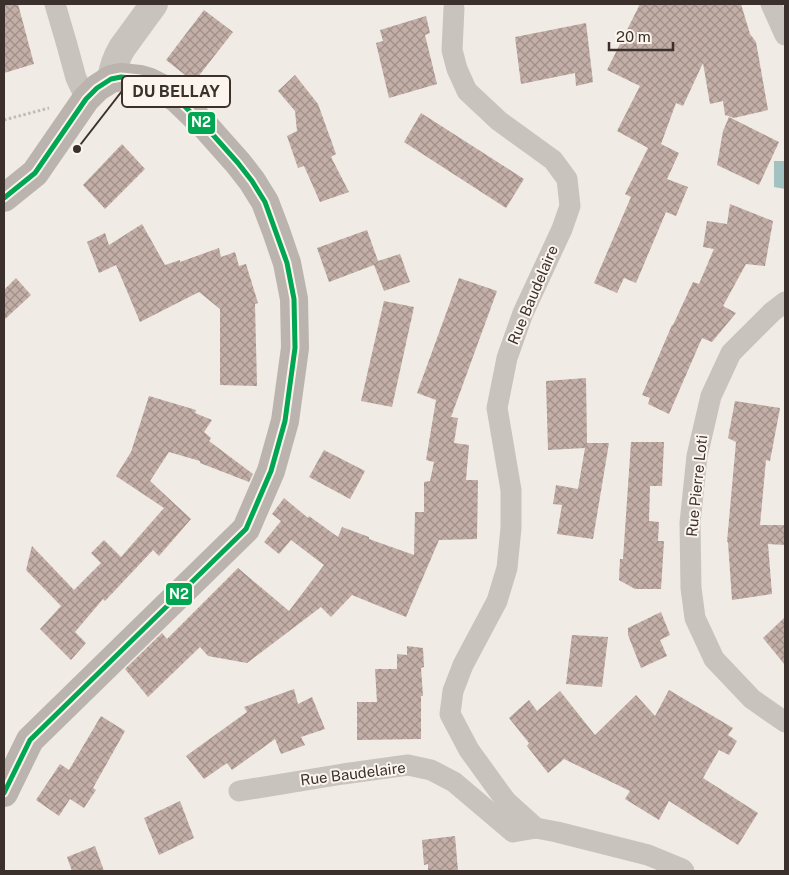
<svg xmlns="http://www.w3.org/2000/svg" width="789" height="875" font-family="'Public Sans',sans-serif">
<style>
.water{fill:#a1c2c1}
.building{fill:url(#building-cross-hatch)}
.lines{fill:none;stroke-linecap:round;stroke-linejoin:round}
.path{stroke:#c2bbb6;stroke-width:3;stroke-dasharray:2.5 2.5;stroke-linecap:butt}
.minor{stroke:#c9c3be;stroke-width:21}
.tertiary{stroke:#c9c3be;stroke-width:28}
.secondary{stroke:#bab3ae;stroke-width:28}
.bus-1-casing{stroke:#fbf5ee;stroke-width:9}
.bus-1{stroke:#00a651;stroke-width:5}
.labels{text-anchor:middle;stroke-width:4;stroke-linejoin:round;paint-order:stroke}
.street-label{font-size:15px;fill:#3b302b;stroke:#fbf5ee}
.leader{fill:none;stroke:#3b302b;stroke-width:2}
.callout-dot{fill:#3b302b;stroke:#fbf5ee;stroke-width:2}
.callout{fill:#fbf5ee;stroke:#3b302b;stroke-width:2}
.callout-label{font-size:16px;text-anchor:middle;font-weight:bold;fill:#3b302b}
.line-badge{stroke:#fbf5ee;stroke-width:2}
.badge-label{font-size:14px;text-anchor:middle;font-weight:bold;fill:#fff}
</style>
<defs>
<pattern id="building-cross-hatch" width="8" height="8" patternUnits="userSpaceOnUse" patternTransform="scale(1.25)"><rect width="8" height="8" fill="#c3afa7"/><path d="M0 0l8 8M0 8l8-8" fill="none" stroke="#a08f88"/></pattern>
</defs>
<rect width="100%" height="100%" fill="#f0ebe5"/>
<polygon class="water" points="774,161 785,161 785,189 774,187"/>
<g class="building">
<polygon points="4,4 18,4 34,64 4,73"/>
<polygon points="640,4 741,4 750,34 756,42 768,110 734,118 725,115 723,101 710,104 703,63 683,106 676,103 661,144 679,153 667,179 688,187 676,216 666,212 636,283 624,278 617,293 594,283 631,197 625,194 648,148 617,131 640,86 607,70"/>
<polygon points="204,10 233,32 194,82 166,60"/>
<polygon points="426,16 430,33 425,35 437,84 389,98 376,43 383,41 380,30"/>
<polygon points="586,23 593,82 576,86 575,73 521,84 515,37"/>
<polygon points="295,75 318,104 336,154 331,157 349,192 320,202 304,166 298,168 287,136 297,131 295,111 278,91"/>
<polygon points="421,113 524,179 506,208 404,142"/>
<polygon points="729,117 779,142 759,185 717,165 723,131"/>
<polygon points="122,144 145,169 105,209 83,185"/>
<polygon points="730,204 773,221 765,266 746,264 723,306 736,313 712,342 702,338 669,414 648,404 650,398 642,395 672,325 673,325 693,282 699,284 714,249 703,247 707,221 727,224"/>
<polygon points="142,224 165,265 180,260 180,262 219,248 221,257 235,252 239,266 246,264 258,303 255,304 257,386 220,385 220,309 199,292 140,322 116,265 99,273 87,242 105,233 109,245"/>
<polygon points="367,230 378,261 400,254 410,282 384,291 374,265 329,282 317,248"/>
<polygon points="16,278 31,295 4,320 4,290"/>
<polygon points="459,278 497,291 451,417 458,418 454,443 469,445 466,480 478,480 477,539 439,540 406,617 352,595 331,617 321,607 247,663 208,656 200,647 148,697 125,669 162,633 167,639 238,568 289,611 324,565 291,540 279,554 264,542 281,521 272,514 284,498 308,518 309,516 338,537 342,527 369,537 369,539 414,555 415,512 424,512 424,482 430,481 434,462 426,460 436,400 417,393"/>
<polygon points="384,301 414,307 392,407 361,401"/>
<polygon points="586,378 587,443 609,443 593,539 557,534 562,505 553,504 556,485 578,489 585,448 548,450 546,381"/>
<polygon points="149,396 196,410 195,413 212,420 204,432 211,438 209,441 253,474 249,482 200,463 200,461 169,452 150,481 191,519 159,556 153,550 105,601 103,599 75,632 86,643 71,660 40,629 61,606 26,570 32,546 74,590 101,563 91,553 104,540 121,557 164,508 116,476 131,452"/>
<polygon points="735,401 780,408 770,461 766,460 760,525 785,525 785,530 784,545 768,544 772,594 732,600 728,542 727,542 736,442 728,438"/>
<polygon points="631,442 664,442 662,486 650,486 649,521 659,522 658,541 664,541 661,589 635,589 619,580 620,559 623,559"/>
<polygon points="324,450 365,471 350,499 309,477"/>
<polygon points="661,612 670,635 660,640 667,656 641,668 628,635 628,628"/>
<polygon points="785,617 785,665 763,638"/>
<polygon points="572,635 608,637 602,687 566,684"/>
<polygon points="407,646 423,648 424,667 421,668 423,696 421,696 421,739 357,740 357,702 377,702 375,669 397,669 397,654 407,655"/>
<polygon points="294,689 298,704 312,697 325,729 301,737 305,745 281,754 275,739 232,770 227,763 204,779 186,756 247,712 244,707"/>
<polygon points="669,690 733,728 728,735 737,741 729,755 719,750 703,778 758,813 738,845 669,801 659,820 625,799 630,791 564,759 548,773 527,746 529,743 509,718 529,700 537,711 560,691 595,735 636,695 655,716"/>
<polygon points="101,716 125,731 93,788 96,790 84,808 70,799 59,816 36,800 60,764 69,770"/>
<polygon points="180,801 194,838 159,855 144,818"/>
<polygon points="455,836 458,871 428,871 428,864 424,865 422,840"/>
<polygon points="95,846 104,871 72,871 67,857"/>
</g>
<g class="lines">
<polyline class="path" points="4,120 49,108"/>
<g class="minor">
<polyline points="55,4 67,45 76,78 86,99"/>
<polyline points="771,4 785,35"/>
<polyline points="454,8 452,50 457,69 467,91 499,121 553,160 567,179 570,206 562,229 523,313 507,358 497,408 511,490 511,528 507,568 497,601 463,665 453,691 450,714 469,750 506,801 536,828 557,832 648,855 682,869 684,871"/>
<polyline points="785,302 772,312 731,353 711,396 697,456 690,523 691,588 695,618 714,659 752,699 785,722"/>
<polyline points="239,791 343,774 408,765 431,770 454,782 513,832 536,828"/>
</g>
<path class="tertiary" d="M111,79C113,67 116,58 122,48L154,4"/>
<polyline class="secondary" points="4,198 35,173 86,99 97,88 111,79 121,77 140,79 150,82 160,87 177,99 206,127 238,163 252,181 265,202 276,231 287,263 294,299 295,348 285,421 271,471 246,529 30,740 4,793"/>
<defs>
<polyline id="bus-1" points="4,198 35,173 86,99 97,88 111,79 121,77 140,79 150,82 160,87 177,99 206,127 238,163 252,181 265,202 287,263 294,299 295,348 285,421 271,471 246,529 30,740 4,793"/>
</defs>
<use href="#bus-1" class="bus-1-casing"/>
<use href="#bus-1" class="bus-1"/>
</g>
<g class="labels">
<g class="street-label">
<text transform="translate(533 295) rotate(-67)" y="5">Rue Baudelaire</text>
<text transform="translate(697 486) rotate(-84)" y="5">Rue Pierre Loti</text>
<text transform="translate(353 774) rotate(-7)" y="5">Rue Baudelaire</text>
</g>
</g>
<path class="leader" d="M77 149L122 91"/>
<circle class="callout-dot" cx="77" cy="149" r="5"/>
<rect class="callout" x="122" y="76" width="108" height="31" rx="5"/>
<g class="callout-label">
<text x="176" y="97">DU BELLAY</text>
</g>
<g class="line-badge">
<rect x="187" y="111" width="29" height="24" rx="5" fill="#00a651"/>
<rect x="165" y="582" width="28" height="24" rx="5" fill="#00a651"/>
</g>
<g class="badge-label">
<text x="201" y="127">N2</text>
<text x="179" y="599">N2</text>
</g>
<rect width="789" height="875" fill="none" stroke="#3b302b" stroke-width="10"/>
<path d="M609 42v8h64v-8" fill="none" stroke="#3b302b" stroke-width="2.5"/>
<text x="616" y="42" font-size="15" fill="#3b302b" stroke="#fbf5ee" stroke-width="4" paint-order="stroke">20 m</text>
</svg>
